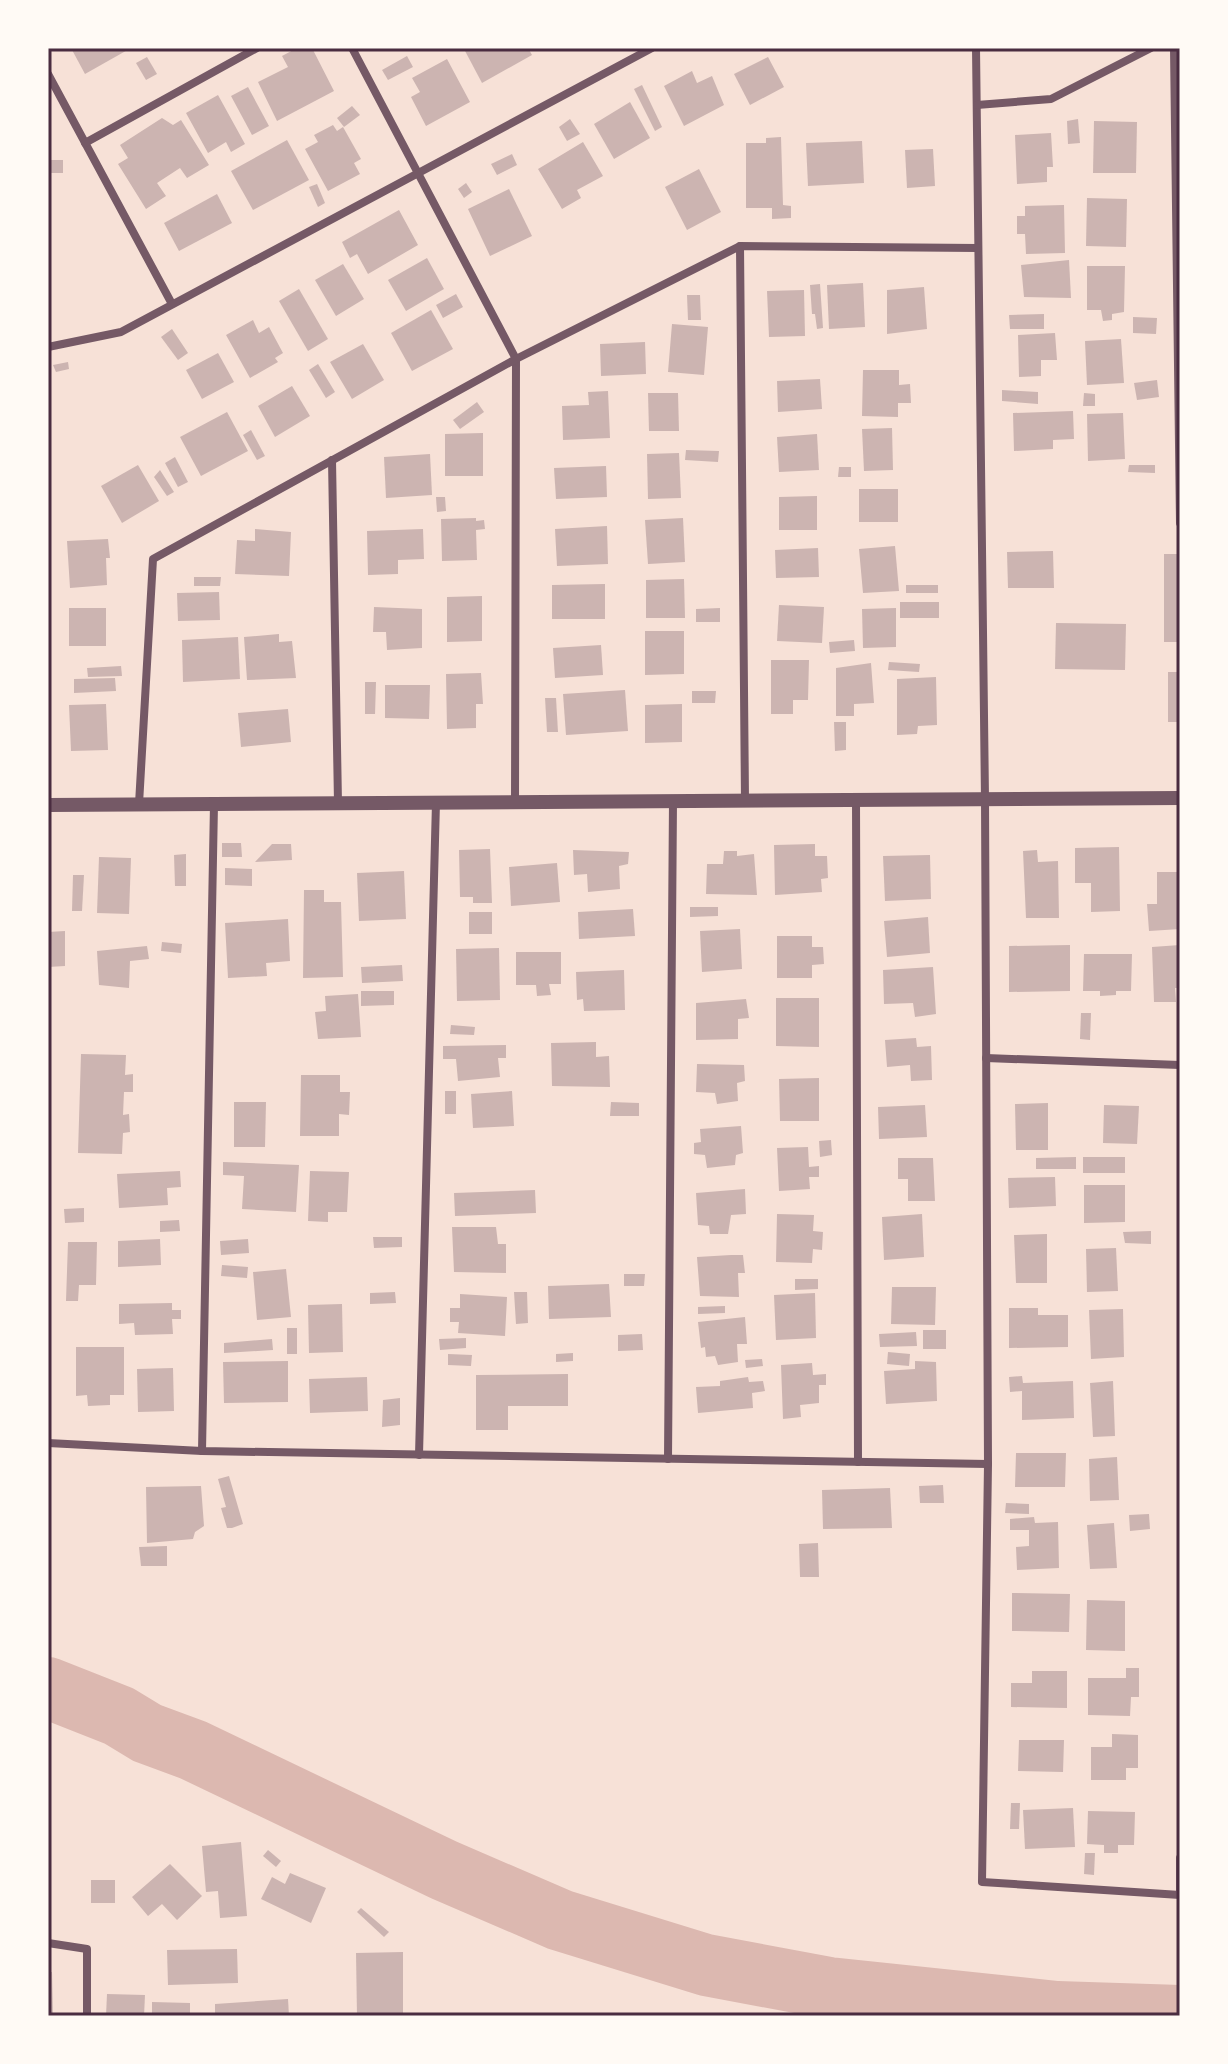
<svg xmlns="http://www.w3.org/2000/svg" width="1228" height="2064" font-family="Barlow,sans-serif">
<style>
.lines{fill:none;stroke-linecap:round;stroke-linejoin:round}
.river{stroke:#dcb8b0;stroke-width:62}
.building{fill:#ccb4b1}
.minor{stroke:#755966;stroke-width:8}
.tertiary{stroke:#755966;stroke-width:14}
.neatline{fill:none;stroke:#4a2c40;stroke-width:3}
</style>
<rect width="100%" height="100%" fill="#f7e1d7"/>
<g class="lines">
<polyline class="river" points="48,1688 119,1716 147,1733 193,1750 444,1870 560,1920 706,1965 829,1988 1057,2012 1180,2016"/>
</g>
<g class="building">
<polygon points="71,48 131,48 85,74"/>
<polygon points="297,48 312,48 334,91 277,121 258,82 288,67 282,56"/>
<polygon points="466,48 528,48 532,55 482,83 464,49"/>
<polygon points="407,56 413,67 388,80 382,70"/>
<polygon points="147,57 157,74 146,80 136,63"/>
<polygon points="768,57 784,87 750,105 734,74"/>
<polygon points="447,59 470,102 426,126 411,97 420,92 412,78"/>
<polygon points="692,71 697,83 712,76 724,105 684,126 664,86"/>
<polygon points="642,85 662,127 655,131 634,89"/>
<polygon points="248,87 269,126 252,135 231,96"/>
<polygon points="218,95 245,144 231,152 226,142 208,153 186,113"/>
<polygon points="630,102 650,138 614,159 594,124"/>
<polygon points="352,106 360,115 344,127 337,118"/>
<polygon points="162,118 173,125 181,120 209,165 187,178 180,168 157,183 166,196 146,209 118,164 128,158 120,145"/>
<polygon points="570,119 580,134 567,141 559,127"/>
<polygon points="1078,119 1080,143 1068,144 1067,121"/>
<polygon points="1094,121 1137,122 1136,173 1093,173"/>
<polygon points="333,125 337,131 343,127 361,159 354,163 360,174 328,191 305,149 318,142 314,135"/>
<polygon points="1051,133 1053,167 1047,167 1047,182 1017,184 1015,135"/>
<polygon points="781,137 783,205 791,206 791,218 772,219 772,208 746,208 746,143 766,143 766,138"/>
<polygon points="287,140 309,180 253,210 231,171"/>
<polygon points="862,141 864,183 808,186 806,143"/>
<polygon points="583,142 603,176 577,190 581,198 562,209 538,169"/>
<polygon points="933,149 935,186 907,188 905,150"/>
<polygon points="512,154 517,165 497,175 491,164"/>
<rect x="48" y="160" width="15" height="13"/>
<polygon points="699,169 721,212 687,230 665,187"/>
<polygon points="466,183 472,192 464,198 458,189"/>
<polygon points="317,184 325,203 318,207 309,187"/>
<polygon points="509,189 532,236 490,256 468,209"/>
<polygon points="217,194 232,223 179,251 164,223"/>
<polygon points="1087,198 1127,199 1126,247 1086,246"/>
<polygon points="1064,205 1065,253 1026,254 1025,234 1017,234 1017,216 1025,216 1025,206"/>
<polygon points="399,210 418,245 368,274 357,254 350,258 342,242"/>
<polygon points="427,258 444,289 406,311 388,280"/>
<polygon points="1069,260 1071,298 1024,297 1021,265"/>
<polygon points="343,264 364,299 336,316 315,280"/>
<polygon points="1087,266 1125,266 1124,312 1112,314 1112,320 1103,321 1101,310 1087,310"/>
<polygon points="863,283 865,327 829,329 827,285"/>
<polygon points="820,284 823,328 817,329 815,314 812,314 810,285"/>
<polygon points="924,287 927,329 887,334 887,290"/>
<polygon points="299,289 328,339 308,351 279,301"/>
<polygon points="804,290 805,336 769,337 767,291"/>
<polygon points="456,294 463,307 443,318 436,305"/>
<polygon points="687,295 700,295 701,320 688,320"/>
<polygon points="431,310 453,349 412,371 391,333"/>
<polygon points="1044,314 1044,329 1010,329 1009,315"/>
<polygon points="1133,317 1157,318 1156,334 1133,333"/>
<polygon points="253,320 259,333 269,327 283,353 275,358 278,362 250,378 226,335"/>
<polygon points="672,324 708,327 704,375 668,372"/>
<polygon points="172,329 188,353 178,360 161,337"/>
<polygon points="1055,333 1057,360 1041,360 1041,376 1019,377 1018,335"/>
<polygon points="1121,339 1124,383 1087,385 1085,341"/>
<polygon points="645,342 646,374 601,376 600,344"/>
<polygon points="363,344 384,380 352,399 330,362"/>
<polygon points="218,353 234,382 202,399 186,370"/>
<polygon points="68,362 69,369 56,372 53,365"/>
<polygon points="318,364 335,392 326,398 309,370"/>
<polygon points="863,370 899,370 899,385 910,384 911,403 898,403 898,417 862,416"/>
<polygon points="820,379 822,409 778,412 777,381"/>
<polygon points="1157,380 1159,397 1137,400 1134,383"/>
<polygon points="292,386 310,416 275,437 258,406"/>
<polygon points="1002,390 1038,392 1038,404 1002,401"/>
<polygon points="608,391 610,438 563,440 562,406 589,405 588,392"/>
<polygon points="648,393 678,393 679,431 649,431"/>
<polygon points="1084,393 1095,394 1095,406 1083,406"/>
<polygon points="477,402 484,412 460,429 453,420"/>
<polygon points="1073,411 1074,439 1053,440 1053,449 1014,451 1013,413"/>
<polygon points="227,412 248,451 201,476 180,437"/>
<polygon points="1123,413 1125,459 1088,461 1087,414"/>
<polygon points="892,428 893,470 864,471 862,429"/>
<polygon points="251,430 265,456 257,460 243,435"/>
<polygon points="483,433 483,476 445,476 445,434"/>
<polygon points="817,434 819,470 779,472 777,437"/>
<polygon points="686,450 719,451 718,462 685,460"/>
<polygon points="679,453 681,498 648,499 647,454"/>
<polygon points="430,454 432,495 386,498 384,457"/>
<polygon points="175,457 188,482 178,487 165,463"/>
<polygon points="138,465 159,501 122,523 101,486"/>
<polygon points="1129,465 1155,465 1155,473 1128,472"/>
<polygon points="606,466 607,497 556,499 554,468"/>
<polygon points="839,467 851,467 851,477 838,477"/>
<polygon points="160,470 174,492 167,496 154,477"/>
<rect x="859" y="489" width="39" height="33"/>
<polygon points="817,496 817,530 779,530 779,497"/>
<polygon points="436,497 445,497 446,511 437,512"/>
<polygon points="476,518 476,521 484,520 485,529 476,530 477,560 442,561 441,519"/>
<polygon points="683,518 685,562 648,564 645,520"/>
<polygon points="607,526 608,564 557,566 555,529"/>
<polygon points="255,529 291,532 289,576 235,574 237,540 255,541"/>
<polygon points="423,529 424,559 398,560 398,574 368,575 367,531"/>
<polygon points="108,539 110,558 106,558 107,585 70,588 67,541"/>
<polygon points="895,546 899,591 863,593 859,549"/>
<polygon points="818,548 819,577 776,578 775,550"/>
<polygon points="1053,551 1054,588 1008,588 1007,552"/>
<rect x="1164" y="554" width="16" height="88"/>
<polygon points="194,577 221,577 220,586 194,586"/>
<polygon points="684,579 685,618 646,618 646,580"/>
<polygon points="605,584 605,619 552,619 552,585"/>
<rect x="906" y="585" width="32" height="8"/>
<polygon points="219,592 220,620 178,621 177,593"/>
<polygon points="482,596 482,641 447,642 447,597"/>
<rect x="900" y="602" width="39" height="16"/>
<polygon points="779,605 824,607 822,643 777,641"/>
<polygon points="374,607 422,609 422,648 387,650 386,632 373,632"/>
<rect x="69" y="608" width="37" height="38"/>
<polygon points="720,608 720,622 696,622 696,609"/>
<polygon points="896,608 896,647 863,648 862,609"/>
<polygon points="1056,623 1126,624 1125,670 1055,669"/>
<polygon points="645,631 684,631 684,674 645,675"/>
<polygon points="279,634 279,642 292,641 296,678 247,680 244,637"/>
<polygon points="238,637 240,679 183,682 182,640"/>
<polygon points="854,640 855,651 830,653 829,642"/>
<polygon points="601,645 603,675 555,678 553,648"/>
<polygon points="771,660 809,660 808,700 793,700 793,714 771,714"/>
<polygon points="889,662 920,664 919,672 888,670"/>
<polygon points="871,663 874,703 854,704 854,716 836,716 836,668"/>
<polygon points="121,666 122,676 88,677 87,668"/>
<rect x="1168" y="672" width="12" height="50"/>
<polygon points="481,673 483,704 476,704 476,728 447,729 446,674"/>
<polygon points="936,677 937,725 918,726 917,734 897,735 897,679"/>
<polygon points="115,678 116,691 74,693 74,679"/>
<polygon points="365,682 376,682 375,714 365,714"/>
<polygon points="385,685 430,685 429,719 385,718"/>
<polygon points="625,690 628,731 566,735 563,694"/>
<polygon points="692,691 716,691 715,703 692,703"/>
<polygon points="545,698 556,698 558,732 547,732"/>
<polygon points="106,704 108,750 71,751 69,705"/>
<polygon points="682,704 682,742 645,743 645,705"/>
<polygon points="288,709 291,742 241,747 238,713"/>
<polygon points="834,722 846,722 846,750 835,751"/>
<polygon points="222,843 241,843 242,857 222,857"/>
<polygon points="272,844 291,844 292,860 255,862"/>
<polygon points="815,844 815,856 827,856 828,878 821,879 822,892 775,895 774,845"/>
<polygon points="1119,847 1120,911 1091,912 1091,883 1075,883 1075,848"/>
<polygon points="490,849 492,903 473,903 473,897 460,897 459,850"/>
<polygon points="573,850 629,852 628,864 619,866 620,889 588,892 587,874 574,875"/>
<polygon points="1037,850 1038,862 1058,861 1059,918 1026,918 1023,851"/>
<polygon points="724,851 737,851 737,856 754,854 757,895 706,894 707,864 723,864"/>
<polygon points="186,854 186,886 175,886 174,855"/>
<polygon points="930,855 931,899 885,901 883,856"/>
<polygon points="99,857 131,858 129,914 97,913"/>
<polygon points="557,863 560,902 511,906 509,867"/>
<polygon points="225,868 252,869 252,886 225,885"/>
<polygon points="404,871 406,919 359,921 357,873"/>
<polygon points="1157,872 1180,872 1180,929 1149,931 1147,904 1157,904"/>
<polygon points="73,875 84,875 82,911 72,911"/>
<polygon points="304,890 324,890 324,902 341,902 343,977 303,978"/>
<polygon points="690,907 718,907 718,916 690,917"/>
<polygon points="633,909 635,936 579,939 578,912"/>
<rect x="469" y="912" width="23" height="22"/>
<polygon points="928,917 930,953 887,957 884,921"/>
<polygon points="288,919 290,961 266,963 267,976 228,978 225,923"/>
<polygon points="740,929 742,969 702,972 700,931"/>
<polygon points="65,931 65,966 48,967 48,932"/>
<polygon points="777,936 812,936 812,947 823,947 824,964 812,965 812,978 777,978"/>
<polygon points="162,942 182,944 181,953 161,951"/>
<polygon points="1070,945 1070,991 1009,992 1009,946"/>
<polygon points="1180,945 1180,988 1175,988 1176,1002 1154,1002 1152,947"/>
<polygon points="147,946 149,959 130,961 129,988 99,985 97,951"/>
<polygon points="499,948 500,1000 457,1001 456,949"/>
<polygon points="516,952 561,952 561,984 549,984 551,995 537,996 536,985 516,985"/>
<polygon points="1084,954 1132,954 1131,991 1116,991 1116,995 1100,996 1100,991 1083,991"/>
<polygon points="402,965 403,981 362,983 361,967"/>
<polygon points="933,967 936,1014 915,1017 913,1003 884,1004 883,970"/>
<polygon points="624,970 625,1010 584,1011 583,999 577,1000 576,972"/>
<polygon points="361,991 394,991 394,1005 361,1006"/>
<polygon points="358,994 361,1037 318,1039 315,1012 326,1011 325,996"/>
<polygon points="776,998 819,998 819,1047 776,1046"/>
<polygon points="746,999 749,1018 738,1019 738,1039 696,1040 696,1003"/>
<polygon points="1081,1013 1091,1013 1090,1040 1080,1039"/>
<polygon points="451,1025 475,1027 474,1035 450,1034"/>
<polygon points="916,1038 917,1047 931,1046 932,1080 911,1081 910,1065 887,1067 885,1040"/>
<polygon points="596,1042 596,1057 609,1056 610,1087 552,1086 551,1043"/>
<polygon points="506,1045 506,1058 498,1058 500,1077 458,1081 456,1059 443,1059 443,1046"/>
<polygon points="81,1054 126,1055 125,1075 133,1074 133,1092 124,1092 123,1115 129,1114 130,1132 123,1133 122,1154 78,1153"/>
<polygon points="697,1064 744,1065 745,1081 737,1083 738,1101 717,1104 715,1093 696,1092"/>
<polygon points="301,1075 340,1075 340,1092 350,1092 349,1115 339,1114 339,1136 300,1136"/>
<polygon points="819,1078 819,1121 780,1121 779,1079"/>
<rect x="445" y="1091" width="11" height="23"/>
<polygon points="512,1091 514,1126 473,1128 471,1094"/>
<polygon points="234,1102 266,1102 265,1147 234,1147"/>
<polygon points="611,1102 639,1103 639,1116 610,1116"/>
<polygon points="1048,1103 1048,1150 1016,1150 1015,1104"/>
<polygon points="925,1105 927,1137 879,1139 878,1107"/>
<polygon points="1104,1105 1139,1106 1137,1144 1103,1143"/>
<polygon points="741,1126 743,1153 736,1155 735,1165 707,1168 705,1155 694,1154 694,1143 701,1142 700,1129"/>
<polygon points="831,1140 832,1155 820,1157 819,1141"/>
<polygon points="808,1147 809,1167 819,1166 819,1177 809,1177 810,1189 779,1191 777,1148"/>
<polygon points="1076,1157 1076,1169 1036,1169 1036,1158"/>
<rect x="1083" y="1157" width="42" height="16"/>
<polygon points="898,1158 933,1158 935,1201 908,1201 908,1179 898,1179"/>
<polygon points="223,1162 299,1165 296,1212 242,1209 244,1176 223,1175"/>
<polygon points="180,1171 181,1187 167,1188 168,1205 119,1208 117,1174"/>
<polygon points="310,1171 349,1172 347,1212 328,1212 328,1222 308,1221"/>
<polygon points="1055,1177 1056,1206 1009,1208 1008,1178"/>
<polygon points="1084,1185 1125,1185 1125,1222 1084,1223"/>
<polygon points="745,1189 746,1214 731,1215 728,1234 710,1234 709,1226 698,1225 696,1193"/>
<polygon points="535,1190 536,1213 455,1216 454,1193"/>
<polygon points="84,1208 84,1222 65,1223 64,1209"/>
<polygon points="777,1214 814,1215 813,1231 823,1232 822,1250 813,1249 812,1263 776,1262"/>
<polygon points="922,1214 924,1257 884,1260 882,1217"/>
<polygon points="179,1220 180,1231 160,1232 160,1221"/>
<polygon points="452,1227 496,1227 498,1244 506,1244 506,1273 454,1272"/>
<polygon points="1151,1231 1151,1244 1125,1243 1123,1232"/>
<polygon points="1047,1234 1047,1283 1016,1283 1014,1235"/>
<polygon points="373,1237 402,1237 402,1247 374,1248"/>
<polygon points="160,1239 161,1265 118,1267 118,1241"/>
<polygon points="248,1239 249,1253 221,1255 220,1241"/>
<polygon points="68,1242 97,1242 96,1285 79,1285 78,1301 66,1301"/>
<polygon points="1116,1248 1118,1291 1087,1292 1086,1249"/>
<polygon points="731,1255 743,1255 745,1273 738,1273 739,1297 700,1296 697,1257"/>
<polygon points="222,1265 248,1267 247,1278 221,1276"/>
<polygon points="286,1269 291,1317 257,1320 253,1272"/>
<polygon points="624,1274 645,1274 644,1286 624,1286"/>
<polygon points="795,1279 818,1279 818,1289 795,1290"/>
<polygon points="609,1284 611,1317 549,1319 548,1286"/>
<polygon points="892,1287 936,1287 935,1325 891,1324"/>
<polygon points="395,1292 396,1303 370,1304 370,1293"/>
<polygon points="514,1292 527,1292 528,1323 516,1324"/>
<polygon points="815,1293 816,1338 776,1340 774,1295"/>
<polygon points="460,1294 507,1297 505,1336 458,1333 459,1322 450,1322 450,1308 460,1308"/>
<polygon points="172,1303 172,1310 181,1310 181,1319 172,1319 173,1334 135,1335 134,1323 119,1324 119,1304"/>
<polygon points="342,1304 343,1352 309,1353 308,1305"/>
<polygon points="725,1306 725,1313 698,1314 698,1307"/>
<polygon points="1009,1308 1038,1308 1038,1315 1068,1315 1068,1347 1009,1348"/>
<polygon points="1123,1309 1124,1357 1091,1359 1089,1310"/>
<polygon points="745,1317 747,1344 737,1344 738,1362 718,1365 715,1356 706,1357 705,1347 701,1348 698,1322"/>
<rect x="287" y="1328" width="10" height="26"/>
<rect x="923" y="1330" width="23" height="19"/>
<polygon points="916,1332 917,1346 880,1347 879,1334"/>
<polygon points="642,1334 643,1350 618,1351 618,1335"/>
<polygon points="466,1338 466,1348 440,1350 439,1339"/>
<polygon points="272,1339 273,1350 224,1353 224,1343"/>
<polygon points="76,1347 124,1347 124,1395 110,1395 110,1405 88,1406 87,1395 76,1396"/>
<polygon points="888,1352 910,1354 909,1366 887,1364"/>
<polygon points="573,1353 573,1361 556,1362 556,1354"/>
<polygon points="448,1354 472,1355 471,1366 448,1365"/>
<polygon points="762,1359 763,1366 746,1368 745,1360"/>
<polygon points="288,1361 288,1402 224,1403 223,1362"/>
<polygon points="915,1361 936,1362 937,1401 886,1404 884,1371 915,1369"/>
<polygon points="812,1363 813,1375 826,1374 826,1385 819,1385 819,1403 800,1405 801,1417 783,1419 781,1365"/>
<polygon points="173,1368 174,1411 138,1412 137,1369"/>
<polygon points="568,1374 568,1406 508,1406 508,1430 476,1430 476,1375"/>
<polygon points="1022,1376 1023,1383 1073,1381 1074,1418 1022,1420 1022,1391 1010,1392 1009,1377"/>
<polygon points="367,1377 368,1411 310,1413 309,1379"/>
<polygon points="748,1377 749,1382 763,1381 765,1391 752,1393 753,1408 698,1413 696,1387 720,1386 720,1381"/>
<polygon points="1113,1381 1115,1436 1093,1437 1090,1383"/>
<polygon points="400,1398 400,1425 382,1427 383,1400"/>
<polygon points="1016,1453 1066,1453 1065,1487 1015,1487"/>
<polygon points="1117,1457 1119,1500 1090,1501 1089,1459"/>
<polygon points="229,1476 243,1524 232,1528 227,1528 221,1508 226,1507 218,1479"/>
<polygon points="943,1485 944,1503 920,1503 919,1486"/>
<polygon points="201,1486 204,1526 195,1532 193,1539 147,1543 146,1487"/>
<polygon points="890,1488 892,1528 823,1529 822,1490"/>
<polygon points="1006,1503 1029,1504 1029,1514 1005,1513"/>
<polygon points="1149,1514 1150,1529 1130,1531 1129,1515"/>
<polygon points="1034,1517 1035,1523 1058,1522 1059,1568 1017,1570 1016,1547 1029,1546 1029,1530 1010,1530 1010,1519"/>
<polygon points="1114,1523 1117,1568 1090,1569 1087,1525"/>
<polygon points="818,1543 819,1577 800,1577 799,1544"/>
<polygon points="167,1546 167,1566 141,1566 139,1547"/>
<polygon points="1012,1593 1070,1594 1069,1632 1012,1631"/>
<polygon points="1087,1600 1125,1601 1125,1651 1086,1650"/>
<polygon points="1126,1668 1139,1668 1139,1697 1131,1697 1130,1716 1088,1715 1088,1678 1126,1678"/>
<polygon points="1032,1671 1067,1671 1067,1708 1011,1707 1011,1683 1032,1683"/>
<polygon points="1112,1734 1138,1735 1138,1768 1126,1768 1126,1780 1091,1780 1091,1747 1112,1747"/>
<polygon points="1019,1740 1064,1740 1063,1772 1018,1771"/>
<polygon points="1011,1803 1020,1803 1019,1829 1010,1829"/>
<polygon points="1073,1808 1075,1847 1025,1849 1023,1810"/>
<polygon points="1088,1811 1135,1812 1134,1845 1118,1845 1118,1853 1104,1853 1104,1845 1087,1844"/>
<polygon points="241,1842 247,1916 220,1918 218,1891 206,1892 202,1846"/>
<polygon points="268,1850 281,1861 276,1867 263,1856"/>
<polygon points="1085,1853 1095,1853 1094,1875 1084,1874"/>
<polygon points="170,1864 202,1896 177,1920 162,1904 148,1916 132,1897"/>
<polygon points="290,1873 326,1888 311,1923 261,1899 272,1877 285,1884"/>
<rect x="91" y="1880" width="24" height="23"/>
<polygon points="361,1908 389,1932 384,1937 357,1912"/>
<polygon points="237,1949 238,1983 168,1985 167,1950"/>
<polygon points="403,1952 403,2016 357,2016 356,1953"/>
<polygon points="48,1972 52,1972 53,2013 48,2013"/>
<polygon points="107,1994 145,1995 144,2016 106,2016"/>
<polygon points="288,1999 289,2016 215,2016 215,2004"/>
<polygon points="152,2002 190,2003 190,2016 152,2016"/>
</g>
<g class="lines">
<g class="minor">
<polyline points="352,48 516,359 515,802"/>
<polyline points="976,48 985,799 988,1464 982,1882 1180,1895 1180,1858"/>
<polyline points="1174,48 1180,523"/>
<polyline points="48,74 172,304"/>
<polyline points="977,105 1051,99 1151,48"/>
<polyline points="85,143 257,48"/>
<polyline points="740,246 745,800"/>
<polyline points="48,347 121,332 652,48"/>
<polyline points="332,460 338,803"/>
<polyline points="856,800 858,1462"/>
<polyline points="139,804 153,559 516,359 740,246 978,248"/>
<polyline points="986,1058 1180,1065"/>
<polyline points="48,1443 202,1451 988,1464"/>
<polyline points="202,1451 214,804"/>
<polyline points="419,1455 436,802"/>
<polyline points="668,1459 673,801"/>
<polyline points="48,1943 87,1949 87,2016"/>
</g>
<polyline class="tertiary" points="48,805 1180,798"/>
</g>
<rect width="1228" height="2064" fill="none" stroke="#fffaf5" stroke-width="100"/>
<rect x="50" y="50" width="1128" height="1964" class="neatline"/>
</svg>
